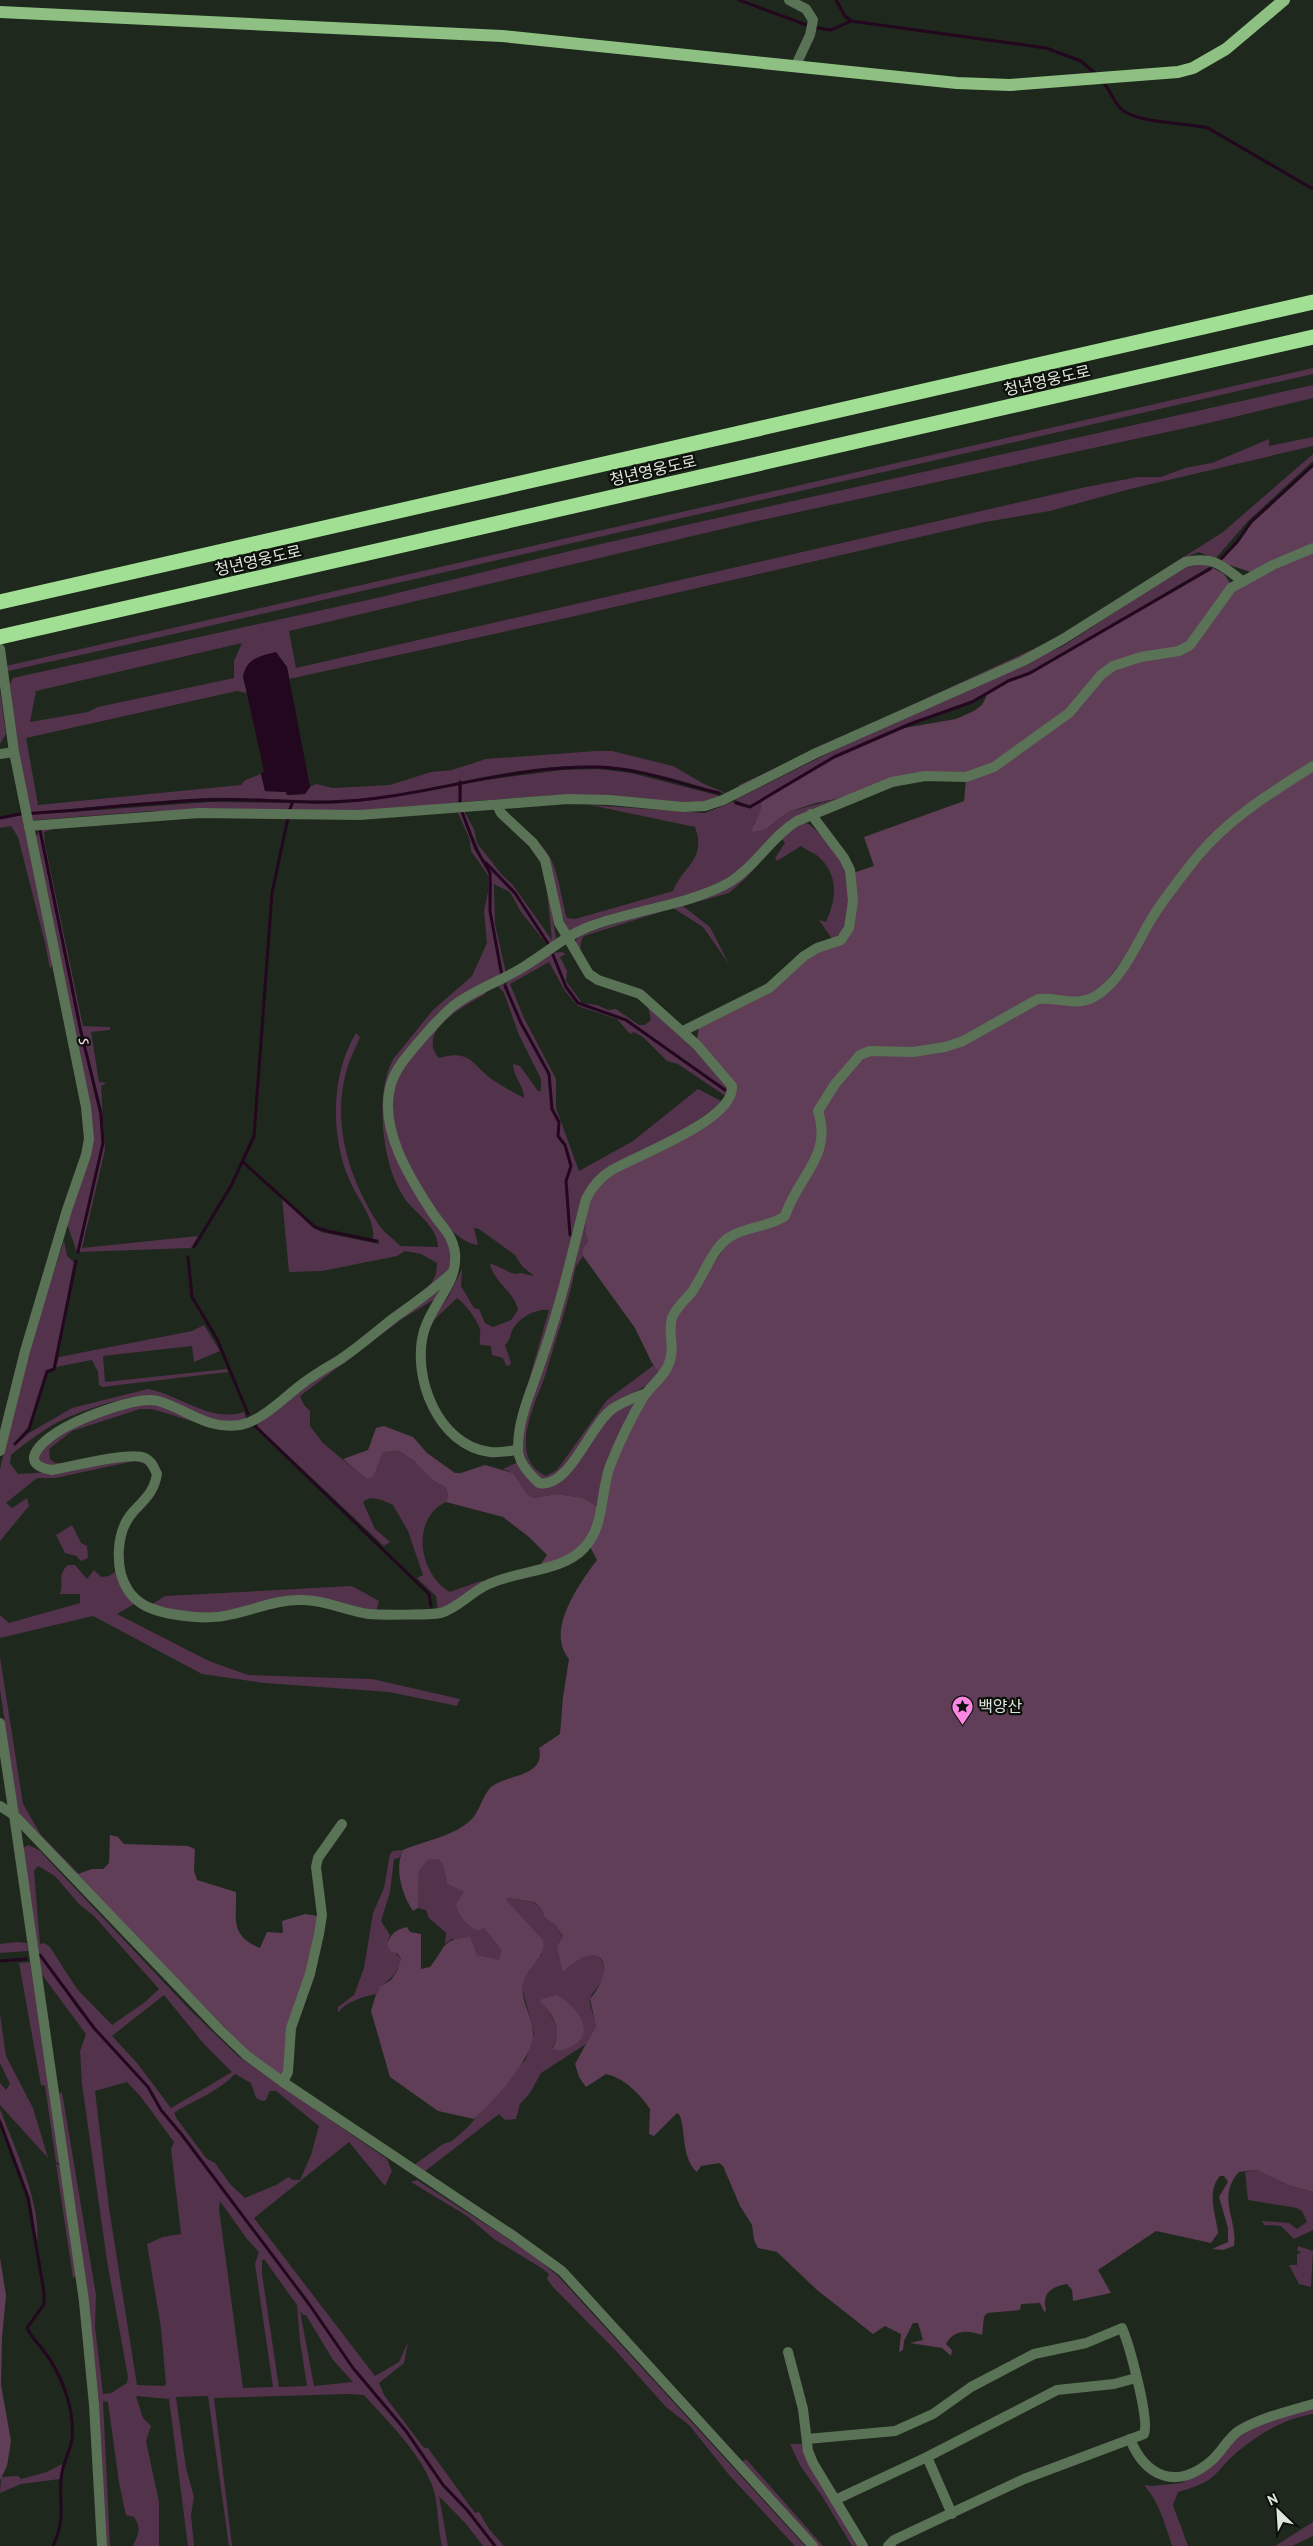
<svg xmlns="http://www.w3.org/2000/svg" width="1313" height="2546" font-family="'PT Sans','Noto Sans KR',sans-serif">
<style>
.green{fill:#52334b;fill-rule:evenodd}
.forest{fill:#603e57}
.water{fill:#23071e}
.lines{fill:none;stroke-linecap:round;stroke-linejoin:round}
.stream{stroke:#23071e;stroke-width:3}
.minor{stroke:#5a7255;stroke-width:10}
.primary{stroke:#8dc082;stroke-width:12}
.motorway{stroke:#a1df94;stroke-width:15}
.labels{text-anchor:middle;stroke-width:4.5;stroke-linejoin:round;paint-order:stroke}
.street-label{font-size:16px;fill:#e0e6de;stroke:#0b100a}
.poi-label{font-size:16px;fill:#e0e6de;stroke:#0b100a;text-anchor:start}
.water-label{font-size:18px;font-style:italic;fill:#fdccf0;stroke:#0b100a}
</style>
<rect width="100%" height="100%" fill="#1e281c"/>
<g class="green">
<polygon points="1313,368 1313,374 130,644 8,671 6,666"/>
<path d="M1313,385V398L1209,423L748,523L289,631L296,668L1086,487L1138,477H1161L1185,468L1212,463L1269,439V446L1313,437V446L1130,489L1050,511L985,522L562,619L289,679L287,667L276,653L243,676L247,693L237,691L26,738L38,805L241,785L245,780L261,774L265,791L286,792L287,795L305,794L310,787L316,784L333,788L390,785L431,772L452,770L486,759L596,751H612L673,766L704,784L728,794C686,783 642,767 598,766C507,762 419,799 328,801C288,801 247,797 207,798C148,801 89,808 30,813L18,754L10,684L13,678L377,598L574,550ZM242,643L234,661V678L98,707L88,712L30,722L36,691Z"/>
<polygon points="1313,454 1313,461 1248,521 1215,559 1199,552 1191,555 1057,640 738,789 739,785 1055,639 1223,532"/>
<polygon points="1207,564 1211,566 1030,672 1008,680 972,701 909,723 834,756 750,806 735,800 831,752 1063,646 1184,567"/>
<polygon points="0,691 6,734 0,744"/>
<polygon points="598,769 631,773 720,796 702,803 692,803 558,795 461,802 462,783 562,770"/>
<path d="M458,784L460,795L458,803L374,811L291,810L294,802C348,809 405,794 458,784Z"/>
<path d="M858,793L811,812L738,873L704,890L568,931L535,841C559,855 559,893 567,918L575,919L673,891C683,866 707,859 695,827L590,805L705,813L732,802L750,808L761,802L762,810L753,825L766,829L788,812Z"/>
<polygon points="211,802 291,803 288,810 152,811 36,820 32,820 29,815"/>
<polygon points="464,811 474,829 477,843 502,875 512,884 552,940 545,871 556,938 551,946 515,892 482,857 462,812"/>
<path d="M461,812L475,850L489,873V911L501,977L450,1002L435,1016L401,1058L387,1126L453,1254L450,1272L430,1286L436,1274L437,1263L421,1254L405,1251L397,1256L322,1271L289,1272L282,1198L312,1227L321,1232L379,1244V1240L373,1239C376,1219 356,1197 349,1179C330,1135 331,1074 356,1033L360,1037C356,1047 350,1058 347,1069C331,1123 349,1179 379,1225C382,1231 394,1239 400,1246L438,1247C438,1229 420,1216 409,1204C382,1173 373,1093 394,1058L433,1010L472,976L487,943L484,911L488,892V875L471,851L470,840L458,813Z"/>
<polygon points="23,815 54,961 50,969 45,943 18,837 11,826 0,828 0,819"/>
<path d="M803,821C817,827 841,856 846,871C852,891 853,930 832,939L819,920L826,922C836,900 839,878 821,859C816,853 807,851 801,846L777,861L775,858L785,843L782,839L746,878L729,893L683,906L710,927L729,964L703,927L673,908L584,936L581,941L580,956L575,943L578,936L731,884L785,831Z"/>
<polygon points="53,827 53,829 44,832 45,844 83,1026 110,1027 110,1030 91,1032 99,1082 107,1083 101,1086 105,1150 82,1248 198,1236 191,1248 79,1252 104,1143 102,1113 82,1032 41,829"/>
<polygon points="39,831 80,1032 99,1113 102,1143 77,1252 67,1224 90,1140 35,838"/>
<polygon points="486,864 514,893 549,947 521,912 510,892 494,884 495,924 506,973 503,976 491,911 492,882"/>
<path d="M562,952L566,954L560,957L567,971L566,981L582,1003L597,1005L608,1010L616,1009L639,1025H645L651,1020L648,1007L695,1048L728,1087L727,1097L678,1064L667,1061L643,1037L634,1032L630,1034L617,1019L578,1006L565,991L549,962L510,984L523,1016L556,1079V1108L579,1171L633,1141L698,1089L723,1102L684,1130L608,1168L569,1252L537,1364L529,1380L549,1310C536,1308 518,1318 512,1331C510,1336 510,1340 505,1345L511,1363L509,1366L506,1365L503,1358L492,1355L491,1346L481,1345C478,1339 481,1335 480,1329C476,1318 466,1305 457,1298L434,1320L426,1335L431,1320L447,1299L462,1269L461,1286L474,1308L479,1309L485,1323L493,1327L511,1320L518,1310C514,1291 493,1282 490,1263L514,1274L521,1273L534,1276L522,1266L515,1255L479,1229L474,1228L478,1245C444,1242 404,1163 396,1133C392,1116 389,1093 397,1077C401,1069 408,1062 413,1056C426,1039 439,1020 456,1007C465,1001 476,996 486,991L485,994C465,1006 415,1031 439,1058C473,1048 472,1067 496,1082C505,1088 515,1093 524,1098C525,1087 513,1077 513,1064L520,1066L538,1091H541V1079L519,1035L504,993L498,986L504,983L515,1009L506,983L552,953Z"/>
<path d="M584,1219L588,1241L582,1250L583,1256L576,1266C571,1289 565,1313 557,1336C553,1349 549,1363 545,1376C535,1404 507,1458 546,1476L557,1470L607,1400L654,1365L660,1374C652,1384 639,1388 629,1397C602,1420 578,1449 555,1477L540,1480C528,1464 521,1455 522,1434Z"/>
<path d="M64,1240L67,1256L74,1262L55,1362L53,1368L46,1370L28,1428L13,1447L29,1433L72,1408L148,1389C181,1395 209,1423 244,1412L246,1419C213,1429 185,1405 154,1397C133,1392 78,1412 58,1422C42,1431 25,1443 11,1455L10,1463L18,1474L52,1472L124,1459H142L152,1468L155,1474C152,1493 140,1499 130,1513C109,1541 115,1578 136,1603L117,1614L209,1661L248,1675L372,1679L460,1699L457,1706L389,1692L264,1683L202,1674L93,1616L0,1638V1615L9,1623L80,1603V1594H60C64,1583 57,1574 68,1565H75L87,1579L94,1570L101,1577L109,1576L115,1572C114,1551 115,1530 129,1512C138,1499 150,1492 153,1476L146,1464L135,1461L55,1478H37L6,1503L12,1508L27,1498L29,1506L0,1541V1469L30,1347Z"/>
<path d="M441,1291L435,1299L402,1319L300,1396L304,1405L310,1411V1426L323,1443L366,1479L383,1452L399,1451L413,1460L432,1480L445,1487L448,1495L446,1502C410,1519 419,1574 450,1592L481,1581H488L438,1611L436,1596L417,1578L423,1575L408,1531L393,1505C383,1501 373,1494 363,1502L375,1529L390,1542L384,1546L258,1427L257,1423L436,1292Z"/>
<polygon points="204,1325 220,1351 194,1362 192,1346 103,1356 105,1382 227,1369 228,1372 102,1387 99,1385 98,1372 92,1360 56,1367 59,1357 192,1331"/>
<polygon points="156,1403 198,1423 152,1409 140,1409 72,1431 49,1449 50,1459 55,1463 69,1463 52,1467 37,1462 39,1451 73,1426 128,1407"/>
<polygon points="631,1403 635,1403 599,1508 584,1498 557,1494 533,1498 526,1494 513,1473 503,1469 518,1462 537,1486 548,1488 559,1483 613,1412"/>
<polygon points="72,1525 81,1543 87,1546 88,1558 81,1561 76,1556 65,1553 56,1535"/>
<polygon points="352,1586 379,1601 376,1612 331,1600 200,1615 149,1606 165,1596"/>
<polygon points="0,1657 23,1804 41,1835 79,1874 75,1875 19,1816 0,1690"/>
<path d="M28,1845L39,1850L190,2010L238,2056L387,2159L392,2171L385,2186L349,2142L254,2218L375,2376L399,2362L408,2342L404,2363L379,2383L384,2395L424,2448H428L475,2513L479,2512L489,2529L504,2546H496L468,2509L444,2484L407,2430L353,2367L309,2303L183,2134L161,2110L148,2086L94,2027L41,1955L79,2011L147,2087L160,2111L182,2135L308,2304L352,2368L406,2431L442,2485L467,2511L494,2546H483L467,2525L439,2496L448,2546H442C437,2527 439,2503 432,2485C418,2450 388,2422 364,2395L349,2394L214,2398L232,2546H229L208,2396L176,2397L186,2468L194,2497L191,2515L194,2546H188L169,2399L136,2396L143,2418L151,2426L146,2441L159,2502V2546H133C138,2534 142,2529 134,2517L126,2515L119,2483L108,2402L103,2401L110,2546H105L57,2095L62,2092L96,2295L95,2327L103,2394L111,2393L127,2383L128,2377L107,2261L82,2084L80,2051L86,2034L40,1972L23,1848ZM38,1866L55,1876L79,1904L94,1916L159,1989L145,2002L112,2025L77,1989L50,1947L44,1943L40,1944L34,1871ZM164,1995L204,2044L232,2072L171,2108L137,2063L112,2036ZM235,2074L251,2083L256,2098L262,2101L266,2100L270,2091H276L319,2126L311,2155L300,2180H293L288,2177L278,2184L245,2198L230,2184L215,2163L206,2158L177,2119L174,2113L178,2110C198,2099 220,2090 235,2074ZM127,2082L141,2097L174,2142L171,2149L181,2234L163,2237L147,2244L161,2328L166,2384L164,2386L137,2385L136,2379L109,2208L95,2091ZM220,2201L247,2239L259,2252L255,2264L273,2387L243,2388L219,2209ZM264,2259L297,2305L300,2341L307,2386L279,2387L262,2274V2261ZM300,2311L303,2315H306L333,2360L353,2382L314,2386Z"/>
<path d="M403,1850L399,1858L394,1859L390,1892L381,1921L390,1935L387,1944L401,1959C394,1983 386,1977 376,1994C364,1996 344,2003 338,2013V2007L354,1995L364,1968L373,1913L384,1888L390,1854L393,1851Z"/>
<polygon points="429,1859 438,1859 443,1865 447,1884 464,1892 484,1928 501,1950 499,1961 477,1955 474,1948 452,1939 445,1944 446,1933 429,1918 426,1910 418,1908 419,1871"/>
<path d="M508,1898L533,1902L541,1908L545,1918L554,1924L563,1937L559,1942L563,1973C570,1967 576,1958 585,1955C601,1949 607,1967 602,1979C599,1987 592,1992 590,1999C588,2002 596,2021 596,2026L586,2044L541,2073L530,2093L520,2104L516,2119L505,2120L499,2114L424,2172L414,2165L443,2144L452,2141L468,2127L526,2059L534,2033L522,1988L524,1979L542,1954L506,1900ZM546,2007L573,2045L552,2048C563,2033 554,2021 546,2007Z"/>
<polygon points="17,1942 27,1943 28,1951 0,1953 0,1944"/>
<polygon points="30,1962 61,2165 56,2162 45,2086 41,2085 19,1963"/>
<polygon points="0,2014 6,2056 33,2108 48,2158 0,2105 0,2083 6,2090 10,2084 0,2063"/>
<path d="M0,2109C13,2144 42,2205 37,2242L30,2198L0,2118Z"/>
<polygon points="56,2164 61,2166 76,2276 73,2278"/>
<polygon points="1256,2170 1291,2186 1313,2192 1313,2230 1294,2239 1281,2226 1264,2225 1262,2221 1289,2223 1297,2229 1307,2222 1302,2211 1297,2208 1248,2200 1245,2172"/>
<polygon points="417,2180 530,2253 558,2276 805,2546 795,2546 730,2476 689,2425 666,2407 616,2351 553,2287 547,2279 549,2274 543,2269 494,2239 467,2216 411,2182"/>
<polygon points="1298,2246 1313,2251 1311,2287 1299,2284 1289,2265 1297,2265 1297,2254 1301,2253 1297,2250"/>
<path d="M1313,2408V2414C1285,2418 1255,2436 1235,2454C1225,2462 1218,2474 1207,2481C1198,2486 1188,2489 1178,2492L1173,2505L1188,2546H1172C1165,2524 1159,2502 1144,2485L1152,2486L1181,2483L1199,2474L1241,2433L1275,2419Z"/>
<polygon points="790,2444 805,2444 811,2464 857,2546 852,2546 822,2496 801,2467"/>
<polygon points="746,2459 823,2546 817,2546 742,2462"/>
<polygon points="62,2464 60,2479 21,2484 0,2493 1,2477 18,2476 21,2479 47,2472"/>
<polygon points="1313,2522 1313,2536 1292,2546 1275,2546"/>
</g>
<g class="forest">
<polygon points="1313,467 1313,545 1254,573 1220,562 1238,543 1252,523"/>
<path d="M1313,551V763L1226,823L1103,986L1084,998L1048,995L962,1038L927,1048H869L820,1100L821,1138L783,1215L736,1231L673,1310L671,1348L660,1374L652,1363L635,1328L583,1256L582,1250L588,1241C581,1217 588,1202 602,1182L732,1100L736,1093L735,1085L697,1038L699,1027L739,1006L818,950L843,942L853,873L874,866L864,837L964,801L966,779L1009,760L1103,677L1129,663L1180,654L1233,590Z"/>
<path d="M1213,568L1224,574L1230,583L1195,636L1178,649L1128,658L1030,739L980,770L943,776L816,803L788,812L766,829L752,832C753,820 763,815 761,802L776,791L835,758L879,738L904,728L956,719L974,711L982,705L987,695L1009,682L1031,674Z"/>
<path d="M1313,768V2192L1291,2186L1256,2170L1239,2172C1216,2197 1238,2220 1234,2246L1223,2250L1212,2249L1228,2242V2228L1219,2197L1228,2182L1224,2176H1220C1206,2192 1216,2215 1218,2233L1211,2243L1156,2231L1098,2270L1111,2293L1073,2301L1072,2290L1067,2284C1057,2286 1046,2289 1045,2301C1044,2306 1047,2308 1045,2313L1040,2303L1021,2304L1020,2310L987,2313L984,2317L982,2335C968,2330 954,2329 946,2344L952,2350L951,2356L942,2348L910,2343L923,2340L918,2323H913L904,2341L903,2350L899,2352L901,2334L885,2326L873,2334L817,2290L777,2252L758,2248L754,2240L752,2225L740,2206L723,2166L719,2163L701,2166L697,2172C679,2157 687,2118 677,2113L654,2136L649,2134L650,2109C640,2094 624,2078 606,2074L586,2087L579,2077L575,2064L596,2026L590,1999C619,1964 599,1935 563,1973L557,1946L563,1936L554,1924L545,1918L541,1908L534,1902L508,1898L506,1900L543,1940C547,1957 527,1968 523,1984C520,2000 532,2016 533,2032C535,2058 492,2102 474,2119L438,2111L390,2077L371,2011L376,1994L381,1986L391,1980L397,1971L401,1959L398,1954L390,1951L387,1944C392,1932 396,1930 407,1927L410,1932L421,1934V1969L430,1967C447,1946 440,1940 470,1937L477,1955L499,1960L501,1950L484,1928L479,1931C467,1927 460,1917 456,1905L464,1892L447,1884L443,1865L438,1859H429L419,1871L418,1908L413,1911C402,1895 394,1868 403,1850C424,1841 454,1836 471,1820C480,1811 482,1796 491,1787C507,1774 546,1777 539,1748L560,1734L563,1697L569,1659C545,1631 579,1584 597,1560L589,1545L608,1481L639,1409L667,1373L674,1321L730,1240L778,1224L818,1160L820,1111L846,1073L871,1053H928L1039,1001L1095,998L1176,889L1229,827Z"/>
<path d="M384,1426L413,1437L427,1453L455,1473H461L485,1465L513,1473L526,1493L533,1498L557,1494L584,1498L599,1508C585,1551 580,1552 539,1567L547,1555L529,1537L503,1517L446,1502L448,1495L445,1487L432,1480L413,1460L399,1451L383,1452L373,1477L366,1479L343,1459L368,1450L376,1428Z"/>
<path d="M110,1835L118,1837L124,1844L188,1846L195,1849L194,1871L197,1880L236,1892C237,1919 229,1935 260,1948L267,1932L283,1933L282,1921L305,1914L318,1916L285,2071L280,2076L246,2049L75,1875L92,1869H103L109,1863Z"/>
<path d="M556,1995C569,2000 592,2024 581,2039C577,2045 568,2048 561,2051L552,2049C563,2034 554,2013 540,2002L542,1999Z"/>
<polygon points="0,2258 6,2295 2,2338 1,2385 11,2441 7,2466 0,2480"/>
</g>
<path class="water" d="M276,652L287,667L310,787L305,794L287,795L286,792L265,791L261,774L264,771L243,676C247,658 260,656 276,652Z"/>
<g class="lines">
<g class="stream">
<polyline points="739,0 812,27 831,30 851,21"/>
<polyline points="836,0 845,16 851,21 1046,48 1081,61 1097,75"/>
<path d="M1103,82C1110,90 1113,100 1120,108C1136,124 1185,122 1208,128L1313,189"/>
<polyline points="1220,560 1237,542 1251,522 1313,465"/>
<polyline points="460,803 460,782"/>
<polyline points="736,803 750,807 834,757 910,724 972,702 1008,681 1030,673 1210,569"/>
<polyline points="290,809 293,801"/>
<polyline points="462,812 476,849 490,873 490,911 502,976"/>
<path d="M0,818L20,814C82,811 145,802 208,800C248,798 289,803 329,802C419,800 506,765 598,767C639,768 680,784 719,793"/>
<polyline points="40,830 81,1032 101,1113 103,1143 78,1252"/>
<polyline points="486,863 515,893 549,945"/>
<polyline points="553,955 566,987 578,1003 626,1020 725,1090"/>
<polyline points="505,986 521,1023 549,1074 552,1109 559,1122 558,1136 565,1145 571,1166 566,1181 570,1235"/>
<polyline points="243,1162 315,1227 327,1231 376,1241"/>
<polyline points="194,1247 231,1186 254,1136 272,893 288,818"/>
<polyline points="188,1257 192,1297 217,1339 248,1414"/>
<polyline points="255,1426 429,1594 431,1606"/>
<polyline points="15,1444 29,1429 47,1372 54,1369 76,1261"/>
<polyline points="40,1955 94,2028 148,2087 161,2110 182,2135 309,2304 353,2368 406,2431 443,2485 467,2510 495,2546"/>
<polyline points="0,1961 26,1959"/>
<path d="M0,2122L28,2198L44,2292V2304L27,2328C32,2338 37,2342 43,2350C61,2373 75,2408 72,2439C70,2452 62,2465 61,2479C59,2506 66,2519 53,2546"/>
</g>
<g class="minor">
<polyline points="789,0 806,9 813,20 810,35 795,67"/>
<polyline points="0,649 14,752 86,1107 89,1139 86,1155 67,1210 25,1351 0,1451"/>
<polyline points="0,754 14,752"/>
<path d="M497,805L501,813L533,843L545,860L559,923L589,974L598,980L640,994L697,1045L732,1086C735,1120 637,1155 612,1170C600,1177 592,1187 586,1199C572,1254 559,1311 540,1364C531,1392 518,1418 518,1448C518,1462 529,1474 539,1483C569,1489 589,1427 611,1410C621,1402 634,1398 646,1393"/>
<path d="M29,826L199,813L360,815L568,799L610,800L683,807L705,806L723,800L816,753L1023,661L1063,639L1185,562C1212,556 1221,564 1242,581"/>
<polyline points="683,1031 769,988 804,956 817,948 841,940 849,928 853,901 850,870 844,858 811,814"/>
<path d="M452,1273C434,1289 415,1303 395,1317C377,1331 360,1346 341,1359C329,1366 317,1373 306,1381C286,1395 263,1421 240,1425C206,1430 187,1409 158,1401C138,1395 82,1418 64,1428C47,1437 13,1464 52,1470C71,1467 130,1451 145,1458C152,1461 154,1468 157,1474C154,1492 145,1499 133,1512C116,1531 114,1568 128,1590C137,1604 150,1609 166,1613C188,1617 211,1620 233,1614C256,1609 279,1599 303,1600C326,1600 346,1611 369,1614C378,1615 432,1615 441,1613C458,1608 472,1591 489,1584C519,1570 562,1572 584,1548C605,1526 600,1493 610,1466C619,1443 631,1418 644,1396C651,1386 661,1379 667,1368C677,1348 667,1335 672,1318C675,1309 684,1301 691,1293C703,1277 711,1251 728,1238C745,1226 768,1228 785,1216C798,1176 833,1156 818,1111L835,1084L860,1055L870,1051L913,1052L945,1047L963,1041L1038,999C1058,997 1075,1007 1094,997C1122,981 1136,944 1152,918C1165,897 1182,876 1197,857C1229,818 1272,792 1313,766"/>
<path d="M518,1450C509,1451 499,1453 490,1452C438,1446 411,1376 424,1331C432,1303 458,1284 455,1253C453,1235 441,1226 432,1212C409,1177 378,1127 391,1084C396,1068 407,1056 417,1044C428,1031 440,1017 453,1006C476,988 505,980 528,964C550,950 569,933 594,925C635,910 692,904 730,882C756,866 771,837 797,821L892,782L925,776L966,777L994,767L1069,713L1101,675L1113,666L1141,657L1179,651L1190,645L1231,588L1273,565L1313,548"/>
<polyline points="0,1723 14,1815 220,2030 246,2055 283,2082 515,2237 562,2271 813,2546"/>
<polyline points="0,1806 14,1815 84,2301 94,2405 102,2546"/>
<polyline points="283,2082 288,2072 291,2028 310,1974 319,1934 322,1915 316,1867 318,1858 342,1824"/>
<polyline points="788,2352 803,2409 808,2451 813,2463 863,2546"/>
<path d="M807,2439L895,2431L933,2414L971,2387L1034,2354L1086,2343L1122,2328C1129,2344 1150,2420 1144,2434L1024,2479L894,2540L888,2546"/>
<path d="M1130,2439C1146,2478 1177,2490 1211,2461C1222,2452 1228,2437 1240,2430C1263,2417 1289,2411 1313,2404"/>
<polyline points="927,2457 952,2514"/>
<polyline points="835,2500 927,2457 1057,2390 1114,2384 1136,2378"/>
</g>
<polyline class="primary" points="0,12 502,36 957,83 1010,85 1178,72 1193,68 1226,49 1284,0"/>
<g class="motorway">
<polyline points="0,602 1313,302"/>
<polyline points="0,637 1313,337"/>
</g>
</g>
<defs>
<symbol id="sight-pin" viewBox="-11 -11 22 30"><path d="M0 17L-7.5 6A9.5 9.5 0 1 1 7.5 6Z" fill="#fc86e3" stroke="#0b100a"/><path d="M0-6L1.8-2.2L6-1.7L2.9 1.2L3.7 5.4L0 3.3L-3.7 5.4L-2.9 1.2L-6-1.7L-1.8-2.2Z" fill="#111"/></symbol>
</defs>
<g fill-rule="evenodd">
<use href="#sight-pin" x="950" y="1694" width="25" height="34"/>
</g>
<g class="labels">
<g class="street-label">
<text transform="translate(1047 380) rotate(-13)" y="6">청년영웅도로</text>
<text transform="translate(653 470) rotate(-13)" y="6">청년영웅도로</text>
<text transform="translate(258 560) rotate(-13)" y="6">청년영웅도로</text>
</g>
<g class="poi-label">
<text x="978" y="1712">백양산</text>
</g>
<g class="water-label">
<text transform="translate(85 1041) rotate(78)" y="6">s</text>
</g>
</g>
<g transform="translate(1278 2511) rotate(335)" stroke="#0b100a" stroke-width="4" paint-order="stroke">
<path d="M0-4L9 19L0 12L-9 19Z" fill="#e0e6de"/>
<text y="-8" font-size="14" font-weight="bold" text-anchor="middle" fill="#e0e6de">N</text>
</g>
</svg>
